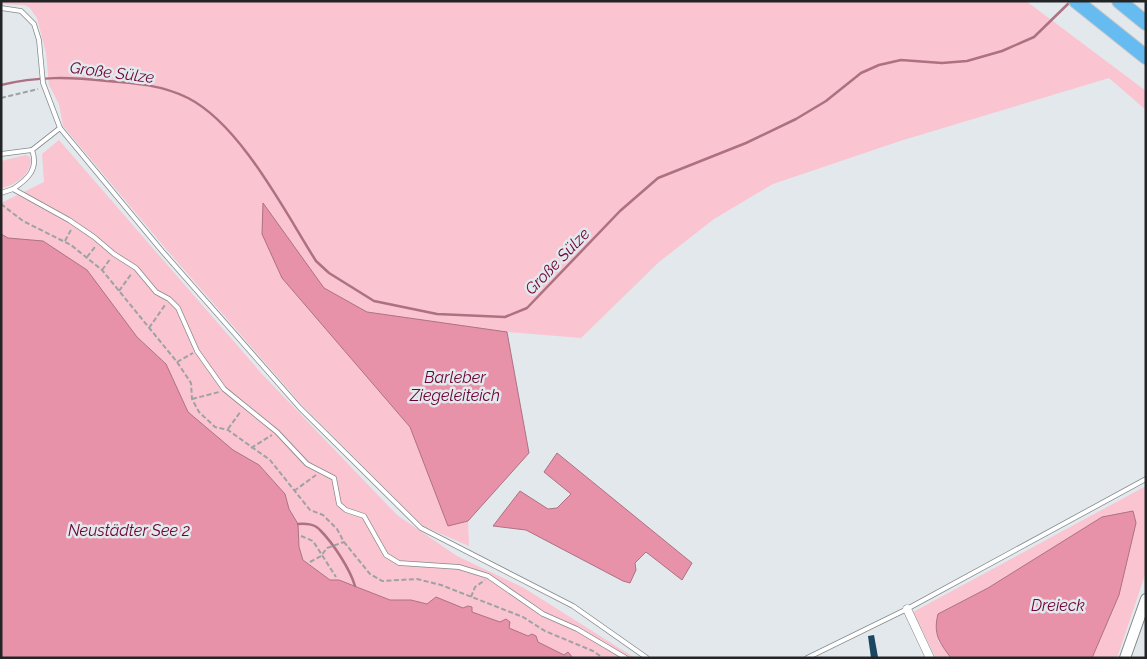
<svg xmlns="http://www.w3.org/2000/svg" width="1147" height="659" font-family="Raleway,sans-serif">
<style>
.green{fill:#fac4d1}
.water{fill:#e892aa;stroke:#ad7182}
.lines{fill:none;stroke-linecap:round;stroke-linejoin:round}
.stream{stroke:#ad7182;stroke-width:2.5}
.building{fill:#1b4760}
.service-casing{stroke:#858a8d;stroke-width:5.5}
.minor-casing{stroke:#858a8d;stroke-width:9}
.tertiary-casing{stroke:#858a8d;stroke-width:12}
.motorway-casing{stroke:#c6c6c6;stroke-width:16}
.path{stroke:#9ea2a5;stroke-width:2;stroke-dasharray:5 2.5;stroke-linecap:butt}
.service{stroke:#fff;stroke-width:4}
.minor{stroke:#fff;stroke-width:8}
.tertiary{stroke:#fff;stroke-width:10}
.motorway{stroke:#66bcf0;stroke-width:14}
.labels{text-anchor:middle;stroke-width:5;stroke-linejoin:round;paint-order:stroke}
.water-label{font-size:16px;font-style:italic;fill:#6d0234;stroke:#e2e8ec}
</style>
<rect width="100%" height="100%" fill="#e2e8ec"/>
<g class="green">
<polygon points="1,1 1026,1 1146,91 1146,110 1109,78 900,141 773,184 714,219 659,262 581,338 507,332 367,312 324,288 263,204 282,278 410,427 448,525 468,521 469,546 423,526 301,404 166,249 63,126 59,104 49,85 46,53 37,18 29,7 24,5 1,4"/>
<polygon points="59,140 262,374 397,515 457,556 524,588 635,658 573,658 573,656 564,655 509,628 506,619 500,622 471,612 472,607 468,606 463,608 436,597 427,604 411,600 390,600 339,580 330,580 304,560 299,547 298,524 289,509 285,494 259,465 233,450 188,412 166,364 137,337 87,270 43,241 8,238 1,234 1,203 44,182 42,154"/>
<path d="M26,155L30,157C34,172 15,186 1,188V161Z"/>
<polygon points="1146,486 1146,572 1117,658 1092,658 1119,595 1136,523 988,588 938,614 938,641 951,658 936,658 913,612"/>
</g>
<g class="water">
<polygon points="263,203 324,288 367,312 507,332 529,453 468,521 448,526 410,427 282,278 262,234"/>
<polygon points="1,234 8,238 43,241 87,270 137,337 166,364 188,412 233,450 259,465 285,494 289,509 298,524 299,547 303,560 330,580 339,580 390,600 411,600 427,604 436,597 463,608 468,606 472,607 472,612 500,622 506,619 510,622 509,628 528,636 532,634 536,636 538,642 564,655 568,652 573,658 1,658"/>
<polygon points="557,453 692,563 682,580 646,552 635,563 636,570 630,583 623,581 526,530 493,526 520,491 548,509 557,508 571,494 544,472"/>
<path d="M1133,511L1136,523L1119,595L1092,658H951C939,642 933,634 938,614L988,588L1102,517Z"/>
</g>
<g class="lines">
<g class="stream">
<path d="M1,85C37,76 71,77 107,81C135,83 162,85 188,98C241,125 285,212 316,261L329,273L374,301L437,314L505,317L527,308L620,211L658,178L746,143L796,119L826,101L861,73L879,65L901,60L942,63L967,61L1002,51L1034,37L1071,1"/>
<path d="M298,524C305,523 315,524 320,530C333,543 350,569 355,586"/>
</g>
</g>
<polygon class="building" points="874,635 878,657 871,658 868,636"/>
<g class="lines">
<defs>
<g id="service">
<polyline points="1,8 21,11 34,24 39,40 43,83 60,128 162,251 300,408 421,528 573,606 647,658"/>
<path d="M60,128L32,150C39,169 28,179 13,189L69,220L94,237L114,254L136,268L156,292L169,299L178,308L197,351L224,389L277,432L307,464L334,478L339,504L346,510L364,516L386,555L399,563L459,567L488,576L543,614L577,629L626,658"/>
<polyline points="1,154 32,150"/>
<polyline points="1,193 13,189"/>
<polyline points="807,658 907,609 1146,479"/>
</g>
<polyline id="minor" points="907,609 930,658"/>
<polyline id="tertiary" points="1125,658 1146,599"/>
<g id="motorway">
<polyline points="1076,1 1146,57"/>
<polyline points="1119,1 1146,23"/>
</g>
</defs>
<use href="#service" class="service-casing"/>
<use href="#minor" class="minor-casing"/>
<use href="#tertiary" class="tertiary-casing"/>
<use href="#motorway" class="motorway-casing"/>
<g class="path">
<polyline points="1,98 38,89"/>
<polyline points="1,204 23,221 71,245 102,270 177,362 191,383 192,399 199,412 215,427 228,430 270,460 310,510 323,515 337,529 344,542 370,574 382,581 417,579 441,585 523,617 545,631 593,651 603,658"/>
<polyline points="65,241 72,228"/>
<polyline points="87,257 95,247"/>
<polyline points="102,270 111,258"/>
<polyline points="119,291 132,273"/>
<polyline points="149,328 165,305"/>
<polyline points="177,362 193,353"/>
<polyline points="192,399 219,392"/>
<polyline points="228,429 241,411"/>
<polyline points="251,448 272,435"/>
<polyline points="294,491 316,475"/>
<polyline points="301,536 313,541 336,577"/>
<polyline points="310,562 321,556 327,548 344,542"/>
<polyline points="471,597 475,587 485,580"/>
</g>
<use href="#service" class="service"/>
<use href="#minor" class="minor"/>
<use href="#tertiary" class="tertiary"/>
<use href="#motorway" class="motorway"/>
</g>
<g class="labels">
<g class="water-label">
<text transform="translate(112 72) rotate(7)" y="6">Große Sülze</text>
<text transform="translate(557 261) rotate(-46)" y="6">Große Sülze</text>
<text x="455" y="383">Barleber<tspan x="455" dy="18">Ziegeleiteich</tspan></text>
<text x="129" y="536">Neustädter See 2</text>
<text x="1058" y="611">Dreieck</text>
</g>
</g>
<rect width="1147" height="659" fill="none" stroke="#222425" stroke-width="5"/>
</svg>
